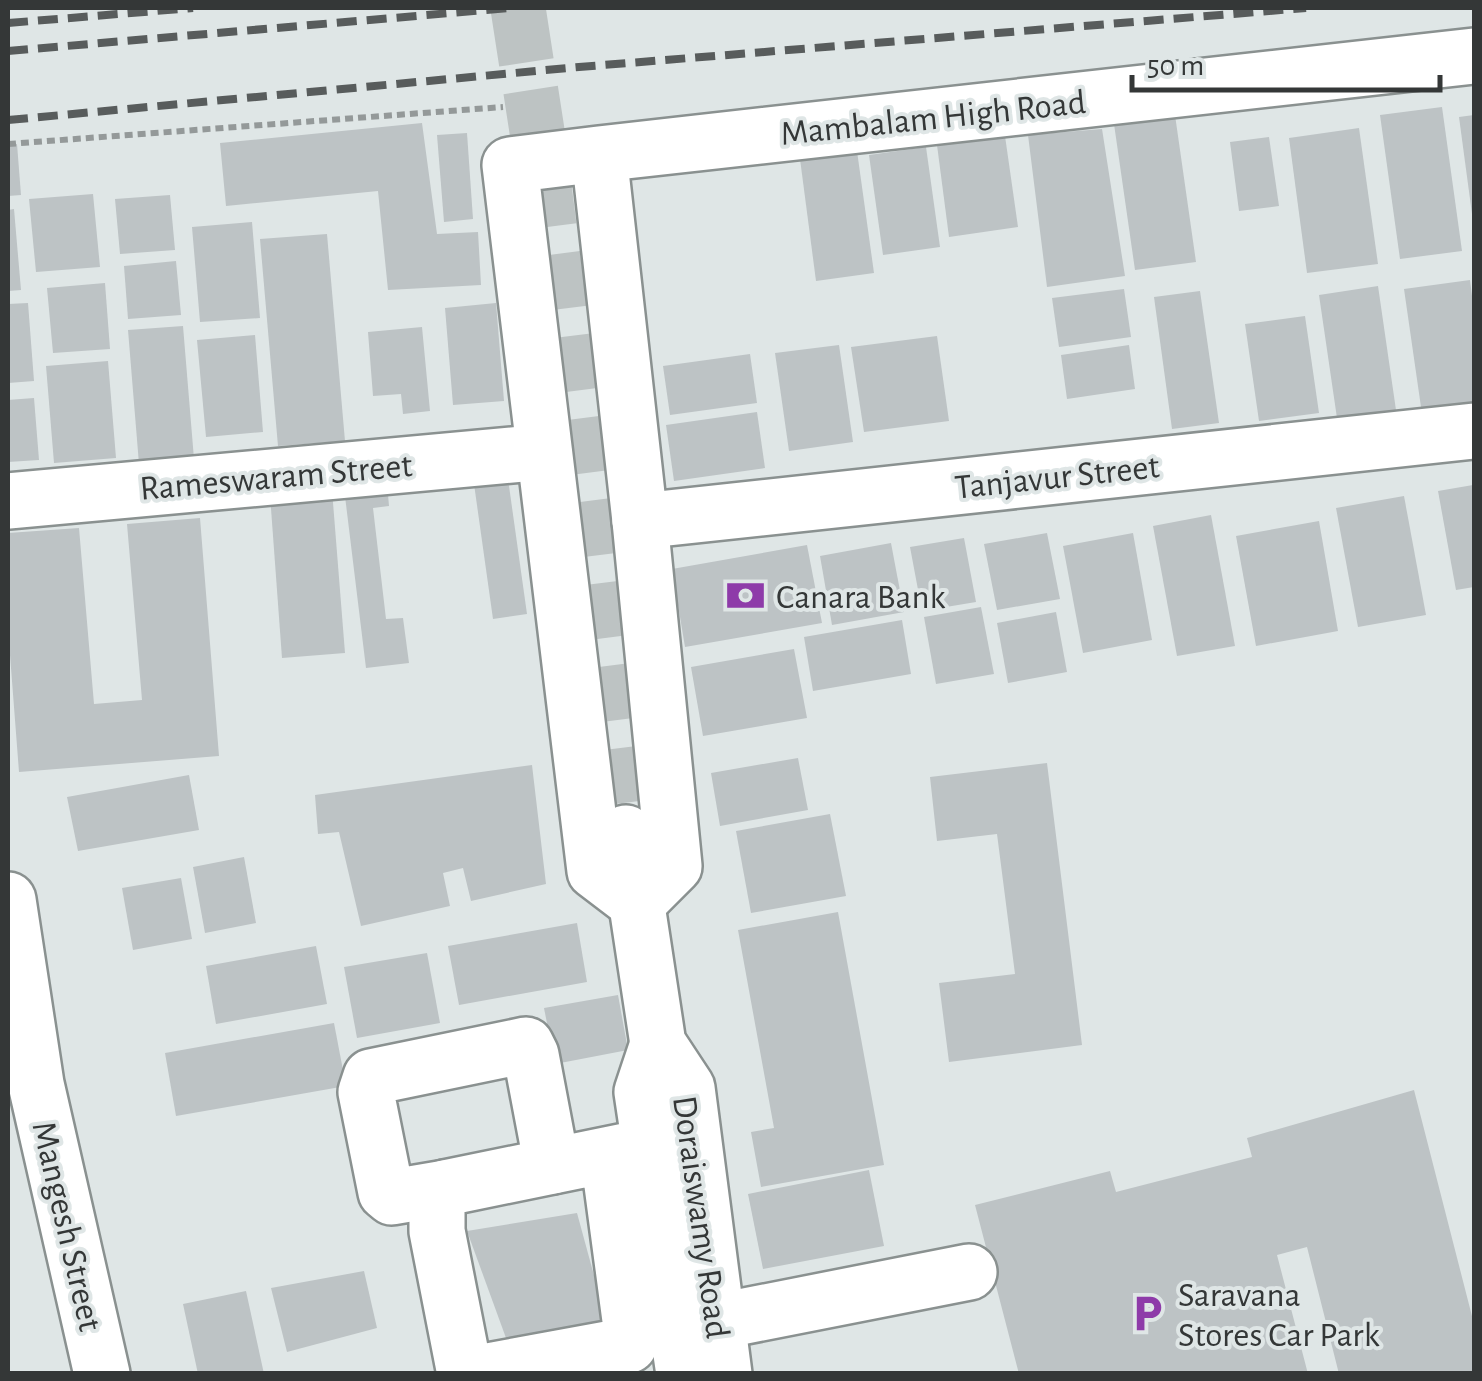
<svg xmlns="http://www.w3.org/2000/svg" width="1482" height="1381" font-family="'Alegreya Sans',sans-serif">
<style>
.building{fill:#bdc3c5}
.lines{fill:none;stroke-linecap:round;stroke-linejoin:round}
.major-tunnel{stroke:#bdc3c3;stroke-width:55;stroke-dasharray:55 28;stroke-linecap:butt}
.minor-casing{stroke:#8a9190;stroke-width:60}
.major-casing{stroke:#8a9190;stroke-width:60}
.path{stroke:#949999;stroke-width:6;stroke-dasharray:8 5;stroke-linecap:butt}
.minor{stroke:#fff;stroke-width:55}
.major{stroke:#fff;stroke-width:55}
.rail{stroke:#585c5c;stroke-width:8;stroke-dasharray:20 10;stroke-linecap:butt}
.labels{text-anchor:middle;stroke-width:8;stroke-linejoin:round;paint-order:stroke}
.street-label{font-size:35px;fill:#343737;stroke:#dfe6e6}
.poi-label{font-size:35px;fill:#343737;stroke:#dfe6e6;text-anchor:start}
</style>
<rect width="100%" height="100%" fill="#dfe6e6"/>
<g class="building">
<polygon points="1442,107 1462,251 1400,259 1380,115"/>
<polygon points="1175,115 1196,262 1135,270 1114,124"/>
<polygon points="1474,115 1474,214 1472,214 1459,117"/>
<polygon points="422,123 437,234 478,232 481,285 388,290 378,191 226,206 220,143"/>
<polygon points="1359,128 1378,264 1307,273 1289,138"/>
<polygon points="1102,129 1125,276 1047,287 1028,135"/>
<polygon points="467,133 473,219 444,222 437,135"/>
<polygon points="1005,136 1018,227 949,237 937,145"/>
<polygon points="1269,137 1279,206 1239,211 1230,142"/>
<polygon points="17,144 21,195 8,196 8,145"/>
<polygon points="926,147 940,247 883,255 869,155"/>
<polygon points="857,151 874,273 816,281 800,159"/>
<polygon points="93,194 100,267 36,272 29,199"/>
<polygon points="170,195 175,250 120,254 115,199"/>
<polygon points="14,209 21,290 8,291 8,210"/>
<polygon points="252,222 260,318 200,322 192,227"/>
<polygon points="327,234 345,441 278,446 260,239"/>
<polygon points="176,261 181,315 128,319 124,266"/>
<polygon points="1470,280 1474,312 1474,407 1422,414 1404,289"/>
<polygon points="105,283 110,349 53,353 47,288"/>
<polygon points="1378,286 1397,417 1338,425 1319,295"/>
<polygon points="1124,289 1131,337 1059,347 1052,298"/>
<polygon points="1200,291 1219,423 1172,429 1154,297"/>
<polygon points="28,303 34,381 8,383 8,304"/>
<polygon points="496,303 504,401 453,405 445,308"/>
<polygon points="1305,316 1319,413 1259,421 1245,324"/>
<polygon points="183,326 194,459 139,464 128,330"/>
<polygon points="422,327 430,411 403,414 401,394 373,396 368,332"/>
<polygon points="255,335 263,432 206,437 197,340"/>
<polygon points="937,336 949,421 864,432 851,347"/>
<polygon points="839,345 853,442 789,451 775,353"/>
<polygon points="1129,345 1135,389 1067,399 1061,355"/>
<polygon points="750,354 757,403 670,415 663,366"/>
<polygon points="108,361 116,458 54,463 46,366"/>
<polygon points="34,398 39,460 8,462 8,400"/>
<polygon points="757,412 765,468 674,481 666,425"/>
<polygon points="508,479 527,614 493,619 474,484"/>
<polygon points="387,483 389,506 373,508 386,619 403,618 409,663 366,668 344,488"/>
<polygon points="1473,485 1474,587 1456,590 1438,491"/>
<polygon points="332,490 345,653 282,658 270,495"/>
<polygon points="1404,496 1426,615 1358,627 1336,508"/>
<polygon points="1211,515 1235,646 1177,656 1153,526"/>
<polygon points="200,518 219,756 19,772 8,629 8,533 79,528 94,704 142,700 127,524"/>
<polygon points="1319,521 1338,631 1256,646 1236,536"/>
<polygon points="1047,533 1060,599 997,610 984,544"/>
<polygon points="1133,533 1152,640 1083,653 1063,546"/>
<polygon points="964,538 976,602 922,611 910,547"/>
<polygon points="891,543 904,612 832,625 820,556"/>
<polygon points="807,545 822,623 685,647 672,569"/>
<polygon points="981,607 994,674 936,684 924,617"/>
<polygon points="1056,612 1067,672 1008,683 997,623"/>
<polygon points="902,620 911,674 813,691 804,637"/>
<polygon points="794,649 807,718 703,736 691,667"/>
<polygon points="798,758 808,810 720,826 711,773"/>
<polygon points="1047,763 1082,1045 949,1062 939,983 1015,974 997,834 937,841 930,777"/>
<polygon points="532,765 546,884 471,901 463,868 443,873 450,906 361,926 339,832 318,834 315,795"/>
<polygon points="189,775 199,830 78,851 67,797"/>
<polygon points="830,814 846,896 751,913 736,831"/>
<polygon points="244,857 256,923 205,933 193,867"/>
<polygon points="181,878 192,939 133,950 122,888"/>
<polygon points="838,912 884,1165 761,1187 751,1132 774,1128 738,930"/>
<polygon points="577,923 587,982 459,1005 448,946"/>
<polygon points="316,946 327,1004 216,1024 206,966"/>
<polygon points="427,953 440,1023 357,1038 344,967"/>
<polygon points="618,995 628,1050 555,1064 544,1008"/>
<polygon points="334,1023 346,1086 176,1116 165,1053"/>
<polygon points="1414,1090 1474,1324 1474,1374 1339,1374 1307,1247 1277,1255 1308,1374 1019,1374 975,1205 1110,1171 1116,1192 1252,1157 1247,1138"/>
<polygon points="869,1170 884,1246 763,1269 748,1194"/>
<polygon points="577,1213 607,1323 506,1338 467,1231"/>
<polygon points="364,1271 377,1328 287,1352 271,1288"/>
<polygon points="246,1291 264,1374 198,1374 183,1304"/>
</g>
<g class="lines">
<polyline class="major-tunnel" points="518,8 537,131 626,833"/>
<defs>
<g id="minor">
<polyline points="599,154 640,521 674,866 637,903 595,871 510,165 599,154 1474,56"/>
<polyline points="8,501 544,452"/>
<polyline points="640,521 1474,431"/>
<polyline points="8,900 36,1084 102,1374"/>
<polyline points="608,1155 632,1335 629,1345 477,1373 464,1369 437,1231 437,1205 445,1188 650,1146"/>
<polyline points="445,1188 392,1197 386,1192 366,1092 371,1077 526,1045 531,1055 552,1166"/>
<polyline points="718,1325 730,1319 969,1272"/>
</g>
<g id="major">
<polyline points="626,833 658,1044 687,1088 724,1374"/>
<polyline points="658,1044 642,1092 684,1374"/>
</g>
</defs>
<use href="#minor" class="minor-casing"/>
<use href="#major" class="major-casing"/>
<polyline class="path" points="8,144 503,107"/>
<use href="#minor" class="minor"/>
<use href="#major" class="major"/>
<g class="rail">
<polyline points="8,23 193,8"/>
<polyline points="8,51 509,8"/>
<polyline points="8,120 579,67 1306,8"/>
</g>
</g>
<defs>
<symbol id="bank-bare" viewBox="-9 -9 18 18"><path d="M-6-4H6V4H-6ZM0-2.3a2.3 2.3 0 1 0 0 4.6a2.3 2.3 0 1 0 0-4.6Z" fill="#8e3ba9" stroke="#dfe6e6" stroke-width="2.5" paint-order="stroke"/></symbol>
<symbol id="parking-bare" viewBox="-9 -9 18 18"><path d="M-3.5-5.5H1a3.5 3.5 0 0 1 0 7H-1V5.5H-3.5ZM-1-3.4V-.6H.8a1.4 1.4 0 0 0 0-2.8Z" fill="#8e3ba9" stroke="#dfe6e6" stroke-width="2.5" paint-order="stroke"/></symbol>
</defs>
<g fill-rule="evenodd">
<use href="#bank-bare" x="718" y="568" width="55" height="55"/>
<use href="#parking-bare" x="1120" y="1286" width="55" height="55"/>
</g>
<g class="labels">
<g class="street-label">
<text transform="translate(933 117) rotate(-6)" y="12">Mambalam High Road</text>
<text transform="translate(276 476) rotate(-5)" y="12">Rameswaram Street</text>
<text transform="translate(1057 476) rotate(-6)" y="12">Tanjavur Street</text>
<text transform="translate(702 1217) rotate(82)" y="12">Doraiswamy Road</text>
<text transform="translate(68 1226) rotate(77)" y="12">Mangesh Street</text>
</g>
<g class="poi-label">
<text x="776" y="608">Canara Bank</text>
<text x="1178" y="1306">Saravana<tspan x="1178" dy="40">Stores Car Park</tspan></text>
</g>
</g>
<rect width="1482" height="1381" fill="none" stroke="#343737" stroke-width="20"/>
<path d="M1132 75v15h308v-15" fill="none" stroke="#343737" stroke-width="5"/>
<text x="1147" y="75" font-size="30" fill="#343737" stroke="#dfe6e6" stroke-width="8" paint-order="stroke">50 m</text>
</svg>
